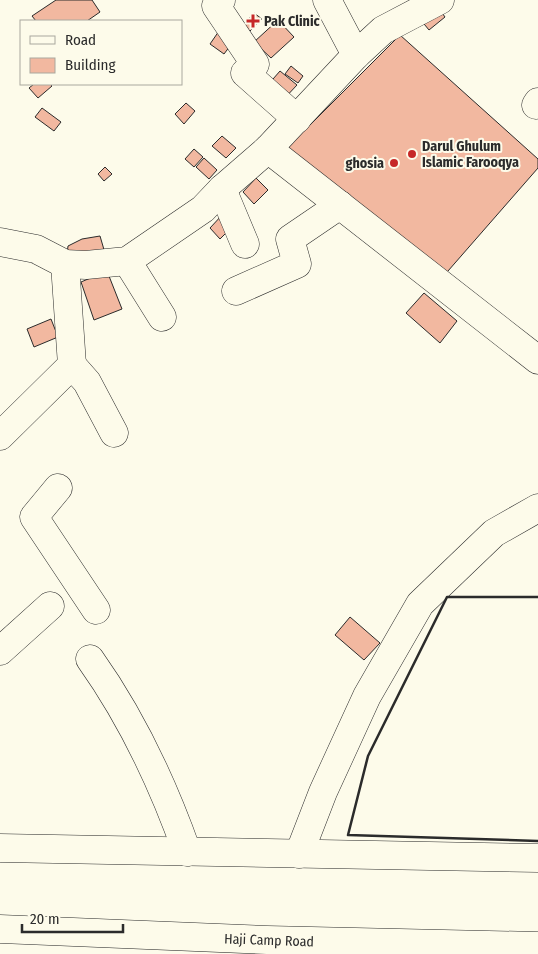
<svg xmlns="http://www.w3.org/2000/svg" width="538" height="954" font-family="'Fira Sans Condensed',sans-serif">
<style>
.building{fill:#f2b8a0;stroke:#2b2b2b}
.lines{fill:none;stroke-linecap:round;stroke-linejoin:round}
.street-casing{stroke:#2b2b2b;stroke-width:29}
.secondary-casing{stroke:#2b2b2b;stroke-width:29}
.street{stroke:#fdfbea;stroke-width:28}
.secondary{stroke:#fdfbea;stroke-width:28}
.wall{stroke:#2b2b2b;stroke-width:2.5}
.poi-dot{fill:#c62828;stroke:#fdfbea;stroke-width:2}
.labels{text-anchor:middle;stroke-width:4;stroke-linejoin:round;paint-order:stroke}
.poi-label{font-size:14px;font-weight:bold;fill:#2b2b2b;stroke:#fdfbea;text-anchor:start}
.street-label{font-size:14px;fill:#2b2b2b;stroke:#fdfbea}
</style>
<rect width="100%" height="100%" fill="#fdfbea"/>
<g class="building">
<polygon points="56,0 92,0 100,12 87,21 36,21 32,16"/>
<polygon points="437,6 445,17 429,30 420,19"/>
<polygon points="254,13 262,19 250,31 243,24"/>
<polygon points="278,20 294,37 271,58 254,42"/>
<polygon points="219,31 233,42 224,54 210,44"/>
<polygon points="400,35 538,159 538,168 441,279 286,149"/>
<polygon points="291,66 303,76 298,83 285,74"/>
<polygon points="280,71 297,85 282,101 266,87"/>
<polygon points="34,84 50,84 52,86 38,98 29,88"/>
<polygon points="186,103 195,111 184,124 175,114"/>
<polygon points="42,108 61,122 54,131 35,117"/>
<polygon points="222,136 236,148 226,158 212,146"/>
<polygon points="194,149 203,157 194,167 185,159"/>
<polygon points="204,158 217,170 209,179 196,167"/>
<polygon points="105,167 112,174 104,181 98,174"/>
<polygon points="256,178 268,190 254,204 243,192"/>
<polygon points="223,214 234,225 220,239 210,228"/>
<polygon points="100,236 107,260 66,262 68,246 82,239"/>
<polygon points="107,271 122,309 94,320 81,282"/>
<polygon points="424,293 457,321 440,343 406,313"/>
<polygon points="51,319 58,337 34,347 27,329"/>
<polygon points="350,617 380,643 364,660 335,635"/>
</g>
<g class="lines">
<defs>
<g id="street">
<polyline points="221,0 216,6 255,64 245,73 297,119"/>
<polyline points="327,0 356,55"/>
<polyline points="536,105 538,102"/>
<polyline points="268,149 538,360"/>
<polyline points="222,189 245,244"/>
<polyline points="0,242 36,249 65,264 86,265 127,261 203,209 222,189 268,149 356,55 383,30 440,0"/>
<polyline points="127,261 162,317"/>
<polyline points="236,291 297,264 290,239 340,205"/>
<polyline points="72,365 87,382 114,433"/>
<polyline points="0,436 72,365 65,264"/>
<polyline points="58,488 34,517 96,610"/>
<polyline points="0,651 50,606"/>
<path d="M90,659C132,718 163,784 187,852"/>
<polyline points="0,848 538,858"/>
<polyline points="299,854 323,792 367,696 420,604 494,533 538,508"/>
</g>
<polyline id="secondary" points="0,929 267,940 538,946"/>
</defs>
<use href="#street" class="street-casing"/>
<use href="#secondary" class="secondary-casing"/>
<use href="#street" class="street"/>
<use href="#secondary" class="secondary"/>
<polyline class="wall" points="538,597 447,597 368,756 348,835 538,841"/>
</g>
<g class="poi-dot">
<path d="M250.5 13.5h5v5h5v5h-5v5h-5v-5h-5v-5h5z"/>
<circle cx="412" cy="154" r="5"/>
<circle cx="394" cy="163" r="5"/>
</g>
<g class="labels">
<g class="poi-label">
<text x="264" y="26">Pak Clinic</text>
<text x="422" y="151">Darul Ghulum<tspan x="422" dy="16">Islamic Farooqya</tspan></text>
<text x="384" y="168" text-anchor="end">ghosia</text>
</g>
<g class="street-label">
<text transform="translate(269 940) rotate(2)" y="5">Haji Camp Road</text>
</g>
</g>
<rect x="20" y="20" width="162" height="65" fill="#fdfbea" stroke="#a9a89e"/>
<rect x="30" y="36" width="25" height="8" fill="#fdfbea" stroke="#a9a89e"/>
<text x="65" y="45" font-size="15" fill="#2b2b2b">Road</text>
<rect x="30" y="58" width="25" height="15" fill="#f2b8a0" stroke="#a9a89e"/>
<text x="65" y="70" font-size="15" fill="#2b2b2b">Building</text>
<path d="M22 924v8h101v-8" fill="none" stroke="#2b2b2b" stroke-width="2.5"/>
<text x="30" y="924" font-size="15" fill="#2b2b2b" stroke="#fdfbea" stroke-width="4" paint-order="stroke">20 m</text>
</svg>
